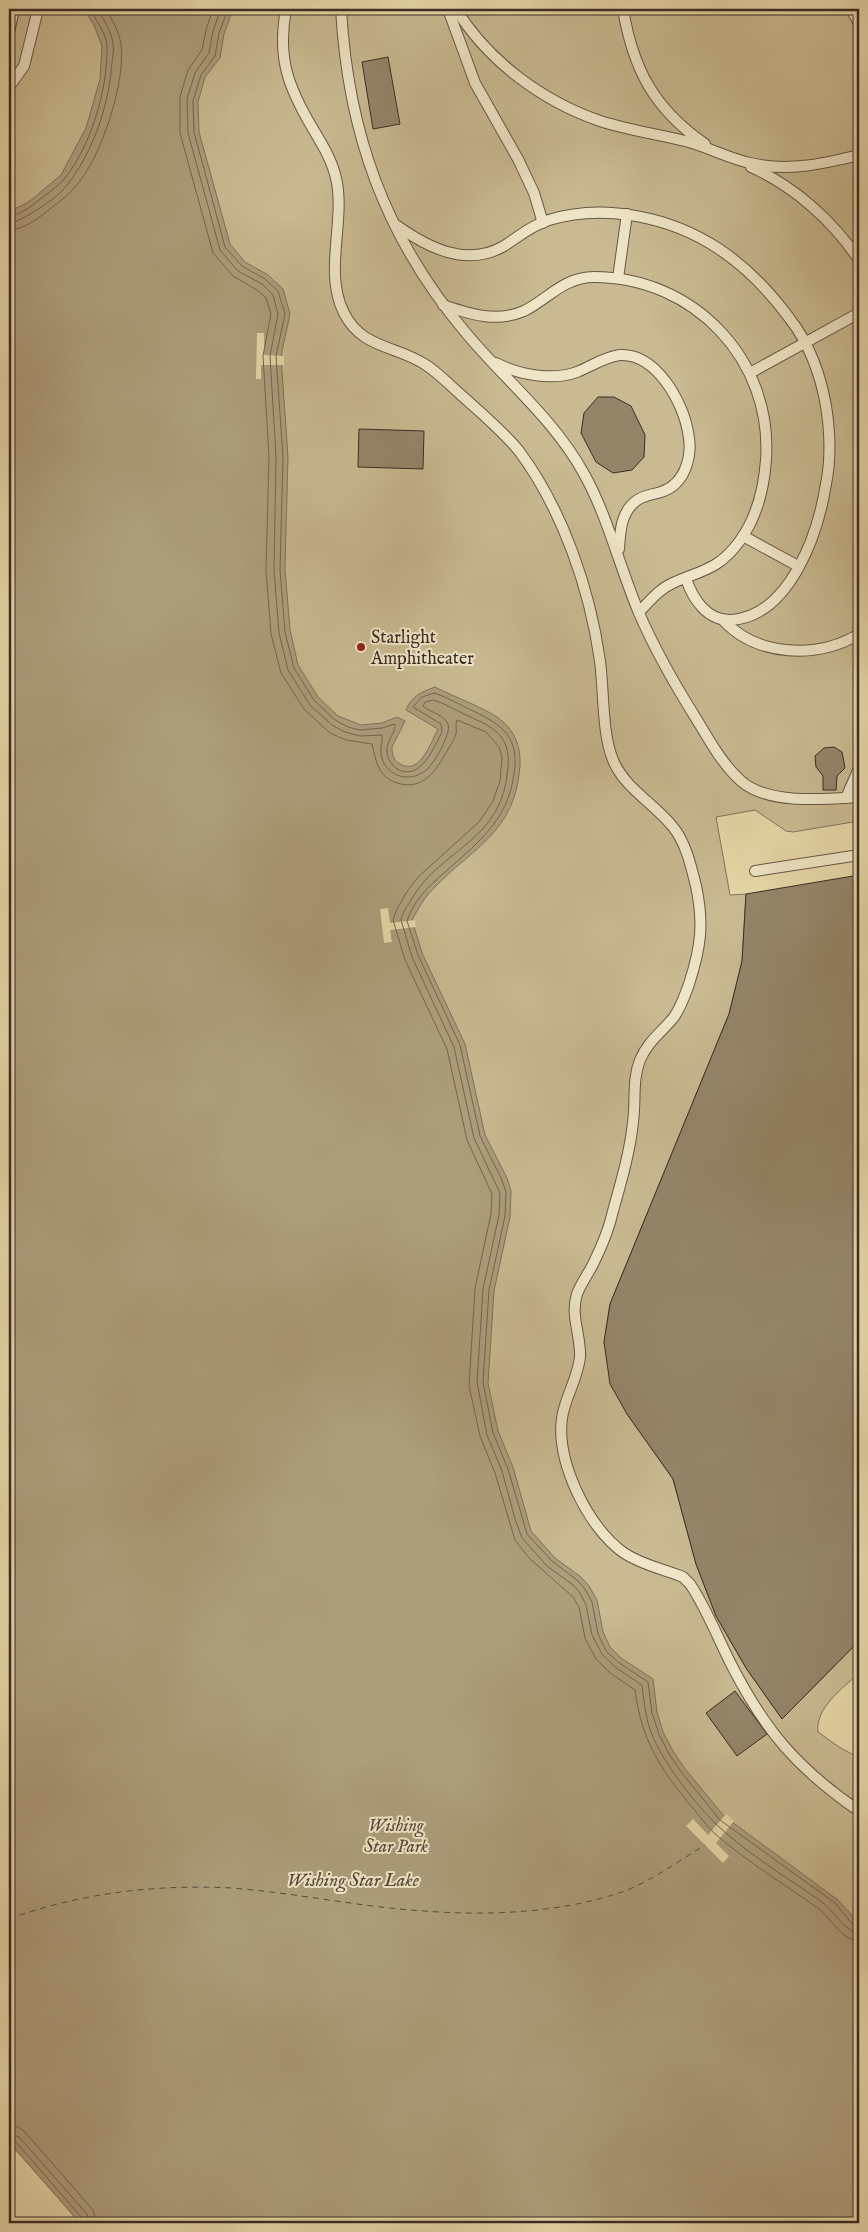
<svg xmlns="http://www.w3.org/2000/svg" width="868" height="2232" font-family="'IM FELL English',serif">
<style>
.green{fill:#c9ba91;stroke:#82735c}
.water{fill:#ac9d7b;stroke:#7f7059}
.pier{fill:#e6d7a7}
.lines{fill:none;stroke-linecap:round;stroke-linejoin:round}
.shore{stroke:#746450;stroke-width:1}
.ferry{stroke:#57483b;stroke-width:1;stroke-dasharray:6 5;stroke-linecap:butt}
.building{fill:#948569;stroke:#3b2c26}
.service-casing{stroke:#665746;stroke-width:12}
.service{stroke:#efe5c6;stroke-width:10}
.poi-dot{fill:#8f2418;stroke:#efe5c6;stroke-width:2}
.labels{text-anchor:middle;stroke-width:4;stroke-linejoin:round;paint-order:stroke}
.poi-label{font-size:18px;fill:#3b2c26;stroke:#efe5c6;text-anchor:start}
.park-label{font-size:18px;font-style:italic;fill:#57483b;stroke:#efe5c6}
.water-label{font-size:19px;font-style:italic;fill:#57483b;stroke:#efe5c6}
</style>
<rect width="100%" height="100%" fill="#e6d7a7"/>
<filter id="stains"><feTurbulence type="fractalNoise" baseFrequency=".004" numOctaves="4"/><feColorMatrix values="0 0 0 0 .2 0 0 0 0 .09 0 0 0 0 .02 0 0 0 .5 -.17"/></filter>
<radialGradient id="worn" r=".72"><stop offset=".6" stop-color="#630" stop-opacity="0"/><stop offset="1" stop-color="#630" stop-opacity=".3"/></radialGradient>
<path class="green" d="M20,9H859V821L793,832L786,831L755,810L716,817L730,895L746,894L742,961L729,1014L610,1304L604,1342L611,1384L627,1414L673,1479L696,1564L716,1616L746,1668L782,1719L859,1641V1673C843,1688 815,1708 818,1732L839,1747L859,1758V2223H80L9,2142V58Z"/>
<path class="water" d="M86,9H233L224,34L220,58L205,77L198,102L199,132L230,244L245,262L268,275L283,289L290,314L281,356L288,457L285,569L290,630L298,665L318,697L338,716L361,725L382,723L397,717L405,721L392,747C392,754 393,760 400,764C420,776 431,742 438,729L406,710C412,696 421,692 435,687C454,697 478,705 497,717C514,729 521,745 520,766C515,833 474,846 433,889C424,898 418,909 412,920L422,953L465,1044L485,1135L507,1178L511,1191L510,1217L494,1291L488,1383L498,1431L513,1467L531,1531L555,1558L581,1577L589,1586L597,1600L603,1632L610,1647L621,1658L653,1679L657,1712L663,1732L673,1751L686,1770L724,1816L838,1900L859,1923V2223H80L9,2142V212L30,201L61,175L86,128L100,79L102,46L94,25L85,11Z"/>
<g class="pier">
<polygon points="257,333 264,333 264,355 284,356 284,365 261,365 261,379 256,379"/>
<polygon points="388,908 390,923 415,920 416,927 390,930 392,942 384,943 380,909"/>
<polygon points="726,1814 734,1821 716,1843 729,1856 723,1863 686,1826 693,1819 708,1835"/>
</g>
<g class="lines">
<g class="shore">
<path d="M213,9L206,30L202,50L188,70L180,97V133L213,253L233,276L257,290L266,298L271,314L263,356L269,457L266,570L271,634L281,673L304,709L330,733L346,740L372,744C376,761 378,777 397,783C423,791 436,771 447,751C450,746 454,740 456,734C457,729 455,724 457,720L486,732L499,747L502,757L500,781L493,801L479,822L418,877L406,893L396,911L393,920L405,960L447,1049L467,1140L492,1194L491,1214L475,1288L469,1386L480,1436L495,1473L515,1540L529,1558L573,1597L579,1607L585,1638L596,1659L610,1673L635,1690C641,1739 660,1769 692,1807C699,1815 706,1825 714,1833C746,1861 784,1884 819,1909C832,1919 841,1940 859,1941"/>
<path d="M221,9L213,31L209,53L195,73L187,99L188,133L220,250L238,271L262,284L273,295L278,314L270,356L276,457L274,570L279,633L288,670L310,705L332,725L345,732L360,736L382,735C383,741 380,747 381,754C384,775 408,784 425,771C433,766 452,733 448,724C444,715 430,712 423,706L425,702L433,700C444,703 454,709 464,714C490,726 511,733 508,767C503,843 441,847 411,900C407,907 402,913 401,920L412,957L454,1047L474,1138L500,1193L499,1215L483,1289L477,1382L487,1435L502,1471L515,1519L522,1538L547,1566L573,1585L580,1593L586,1605L592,1635L602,1654L615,1667L642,1685C644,1703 646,1721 653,1737C665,1765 696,1805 718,1826C749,1855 788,1878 822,1902C834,1911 845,1932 859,1933"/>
<path d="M228,9L219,33L215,56L201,75L193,101L194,132L225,247L242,266L265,279L278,291L285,314L276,356L283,457L280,570L285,632L294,668L314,700L335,720L348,727L360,730L382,728L395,724C396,734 385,741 387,753C388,760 392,765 397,769C421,782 434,747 442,732L441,724L413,707L422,697L434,693C444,696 455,702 465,707C492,720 517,730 515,765C511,818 481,840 444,873C429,886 413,901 407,921L418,955L460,1045L480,1136L502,1180L506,1192L505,1216L489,1290L483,1382L493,1433L508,1469L527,1534L552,1561L577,1580L585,1589L592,1602L598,1634L606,1651L618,1662L648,1682L652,1713L659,1734L669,1754L682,1773L720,1820L835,1903L853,1925L859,1927"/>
<path d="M9,216C19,215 31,207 39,200C48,193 58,187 65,178C91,146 108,88 107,47C107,33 95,21 91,9"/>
<path d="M9,223C17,222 23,218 30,214C44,206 62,194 71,180C95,146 109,104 112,62C113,56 114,49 113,43C111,31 104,19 97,9"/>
<path d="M9,230C22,230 36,220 46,212C56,204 67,197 75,187C101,159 126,82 121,44C119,32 112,19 106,9"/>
<polyline points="9,2125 18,2127 25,2132 93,2210 97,2223"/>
<polyline points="9,2133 19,2137 87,2214 90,2223"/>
<polyline points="9,2139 15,2141 82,2218 83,2223"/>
</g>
<path class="ferry" d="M9,1919C80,1893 157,1884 232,1888C296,1893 360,1907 424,1911C487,1916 558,1913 619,1893C649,1883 677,1862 705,1845"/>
</g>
<g class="building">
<polygon points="388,57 400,124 373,129 362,62"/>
<polygon points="598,397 614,397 631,406 645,435 644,457 632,470 613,473 596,462 581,433 584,413"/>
<polygon points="359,429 424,431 423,469 358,467"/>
<polygon points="834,747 842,752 845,768 837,776 836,790 823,790 823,776 816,767 815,756 824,748"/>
<polygon points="859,875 859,1641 782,1719 746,1668 716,1616 696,1564 673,1479 627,1414 610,1384 604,1342 610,1304 729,1014 742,961 746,894"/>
<polygon points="735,1691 767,1734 737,1756 706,1713"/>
</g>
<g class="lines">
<defs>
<g id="service">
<path d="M286,9C277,58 288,87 313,129C322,144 332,160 336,178C346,221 323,272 344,313C362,349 396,345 426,365C438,373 449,384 460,394C480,412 502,430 519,451C563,510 590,590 600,661C604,691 602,734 613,760C624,788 655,804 673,827C686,843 691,866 696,886C704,924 701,947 689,984C685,995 681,1007 674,1017C662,1032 648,1041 640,1060C632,1080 636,1101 633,1122C630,1152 621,1182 613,1211C609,1229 602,1246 594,1262C589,1273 581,1283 577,1294C570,1316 581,1335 580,1357C578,1378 565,1397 562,1418C556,1462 588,1528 624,1553C642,1565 663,1569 683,1577L690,1584C707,1609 718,1639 732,1666C766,1732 798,1769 859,1811"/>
<path d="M341,9C348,133 385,237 466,333C505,380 553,418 583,472C608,516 619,566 639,613C655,650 675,685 697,720C709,740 723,765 741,781C768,805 826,799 859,797"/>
<polyline points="448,9 475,83 518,159 534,193 543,223"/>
<path d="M456,9C488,61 542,101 600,121C628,130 657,134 685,141C708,147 728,158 750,163C787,172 823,164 859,155"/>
<path d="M623,9C633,69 654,109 705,144"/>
<polyline points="851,9 859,23"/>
<polyline points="9,32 14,9"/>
<polyline points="9,87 24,66 38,9"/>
<path d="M751,167C794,186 833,221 859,260"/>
<path d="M396,225C427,247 466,268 504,246C518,237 532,225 549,220C604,203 671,217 719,249C746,267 771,293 790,319C809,343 821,376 826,406C830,431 831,459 826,484C818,534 790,616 731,620C707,621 693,599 686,579"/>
<polyline points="618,278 627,214"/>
<path d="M443,305C470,314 496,323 524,311C548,299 564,277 594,277C694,277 773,360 766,460C764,488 756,519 739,542C718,570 702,570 673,583C659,589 649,602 639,612"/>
<path d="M496,363C519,375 553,381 577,372C592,366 604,357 620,355C656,353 683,402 688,432C693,455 686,484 661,492C652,495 644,495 636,501C621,512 620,532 619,549"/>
<polyline points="750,373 859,313"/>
<polyline points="743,536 798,566"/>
<path d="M723,620C757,657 818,659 859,634"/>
<polyline points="846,798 859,768"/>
<polyline points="755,871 859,855"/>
</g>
</defs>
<use href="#service" class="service-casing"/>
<use href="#service" class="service"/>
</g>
<circle class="poi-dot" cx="361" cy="647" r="5"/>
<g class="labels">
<g class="poi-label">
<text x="371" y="643">Starlight<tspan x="371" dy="21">Amphitheater</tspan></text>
</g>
<g class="park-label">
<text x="396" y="1831">Wishing<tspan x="396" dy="21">Star Park</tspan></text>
</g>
<g class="water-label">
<text x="353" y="1886">Wishing Star Lake</text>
</g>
</g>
<rect width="868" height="2232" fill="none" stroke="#e6d7a7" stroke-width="30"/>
<rect x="10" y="10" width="848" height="2212" fill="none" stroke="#3b2c26" stroke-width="2.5"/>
<rect x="15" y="15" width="838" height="2202" fill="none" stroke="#3b2c26"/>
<rect width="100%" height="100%" filter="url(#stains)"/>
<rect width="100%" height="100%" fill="url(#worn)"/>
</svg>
